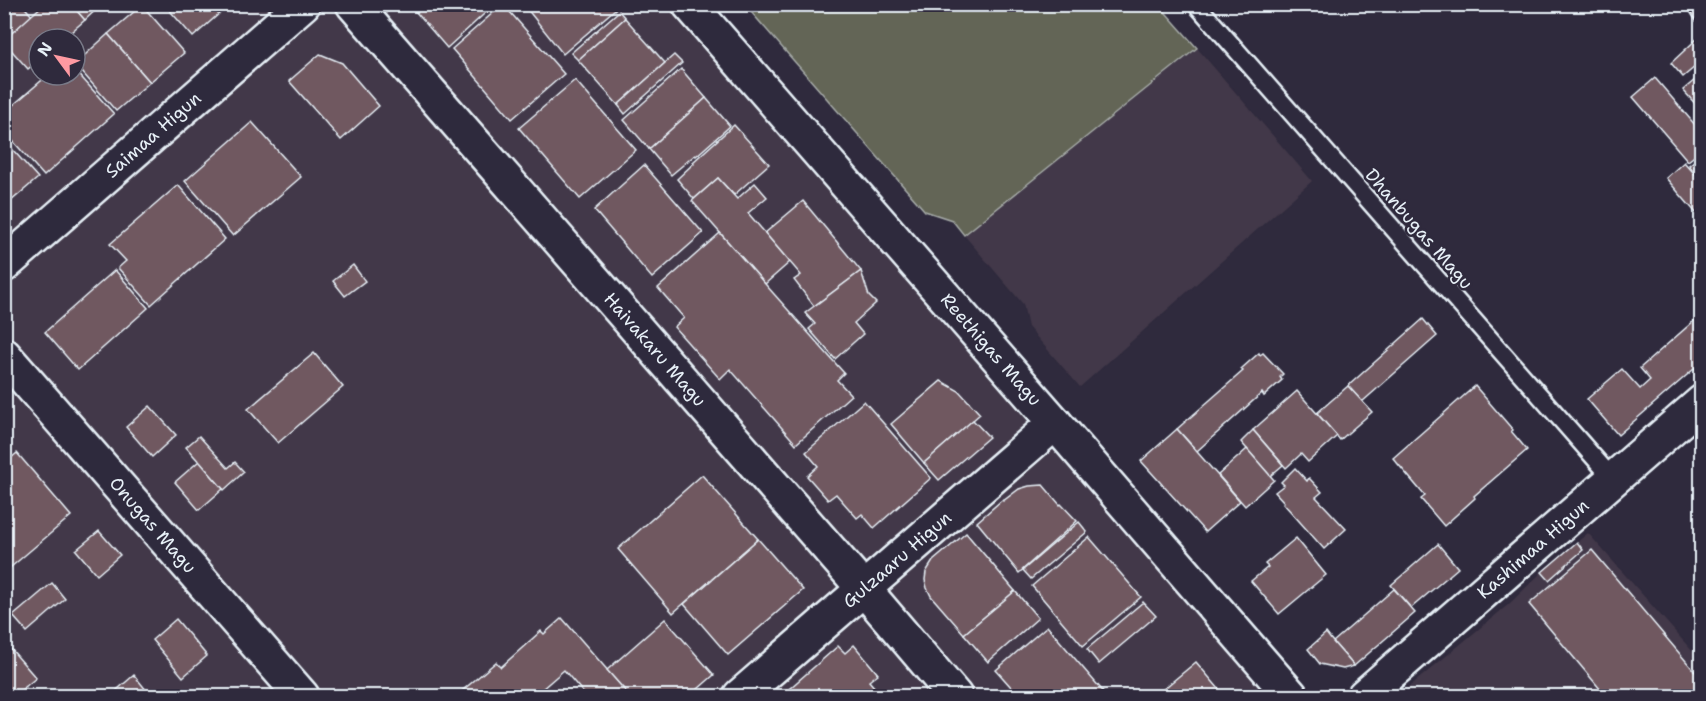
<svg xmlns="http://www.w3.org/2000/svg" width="1706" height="701" font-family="'Shantell Sans',sans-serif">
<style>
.built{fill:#423848;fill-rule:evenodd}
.green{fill:#636557;stroke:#a6aba8;stroke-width:1.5}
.building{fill:#705861;stroke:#e8f1f8;stroke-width:1.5}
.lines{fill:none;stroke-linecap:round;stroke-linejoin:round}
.service-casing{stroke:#e8f1f8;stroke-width:21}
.minor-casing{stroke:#e8f1f8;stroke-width:38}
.tertiary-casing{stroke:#e8f1f8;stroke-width:38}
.service{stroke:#2f2a3d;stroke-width:16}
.minor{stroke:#2f2a3d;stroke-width:33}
.tertiary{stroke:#2f2a3d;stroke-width:33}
.labels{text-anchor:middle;stroke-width:5;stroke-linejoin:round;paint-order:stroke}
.street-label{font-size:18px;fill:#e8f1f8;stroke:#2f2a3d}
</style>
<rect width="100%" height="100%" fill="#2f2a3d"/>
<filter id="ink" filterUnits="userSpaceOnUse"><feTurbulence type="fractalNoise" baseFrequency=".0167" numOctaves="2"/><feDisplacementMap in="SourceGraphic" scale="12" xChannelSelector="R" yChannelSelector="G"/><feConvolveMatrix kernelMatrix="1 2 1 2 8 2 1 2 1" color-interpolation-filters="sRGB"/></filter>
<g filter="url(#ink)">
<g class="built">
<path d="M4,5H689L1291,696H5ZM39,39H75V75H39Z"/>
<polygon points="1197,48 1312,181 1080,387 1028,327 1023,304 964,235"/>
<polygon points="1588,533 1701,661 1701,696 1398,696 1509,604 1542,572"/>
</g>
<polygon class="green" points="745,5 1159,5 1197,48 964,235 952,220 925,211"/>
<g class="building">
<polygon points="4,4 22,4 32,16 4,40"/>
<polygon points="44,4 71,4 85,20 63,39 39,39 39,60 28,69 4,42 4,40"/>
<polygon points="71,4 102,4 85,20"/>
<polygon points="164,4 230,4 193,37"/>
<polygon points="409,4 495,4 447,48"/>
<polygon points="503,4 564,74 512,119 452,49"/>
<polygon points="523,4 621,4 563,54"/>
<polygon points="1685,4 1702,4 1702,21 1698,24"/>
<polygon points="142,5 184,53 150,82 108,34"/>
<polygon points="619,11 625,18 578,60 571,53"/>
<polygon points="625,18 665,63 618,105 578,60"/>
<polygon points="108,34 150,82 116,111 75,64"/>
<polygon points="1700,36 1702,38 1702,61 1683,77 1671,63"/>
<polygon points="320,54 342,63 379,106 341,140 289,81"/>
<polygon points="674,55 682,63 625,114 618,105"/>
<polygon points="681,69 706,98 649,149 624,120"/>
<polygon points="75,70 114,114 44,176 4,131 4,113 48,75 75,75"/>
<polygon points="1702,74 1702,106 1699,108 1683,90"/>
<polygon points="1655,78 1702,133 1702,150 1688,161 1633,97"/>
<polygon points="575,80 636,150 580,199 519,128"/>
<polygon points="706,98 730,126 696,156 695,155 671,175 649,149"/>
<polygon points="252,122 301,177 233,236 185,181"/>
<polygon points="734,125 769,164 734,195 718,178 694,199 677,179 694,163 693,162"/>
<polygon points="4,140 38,178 4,207"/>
<polygon points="1702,155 1702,171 1697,175 1689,165"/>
<polygon points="1684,162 1702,182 1702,220 1666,178"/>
<polygon points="644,165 703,233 652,278 594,210"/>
<polygon points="718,178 737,199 755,183 767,197 748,213 790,262 765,284 692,201"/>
<polygon points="178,185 225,239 151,305 118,268 126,261 110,244"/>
<polygon points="803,201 861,271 814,306 794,280 801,275 765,233"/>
<polygon points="720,233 844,373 837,380 851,395 796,444 730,369 720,379 674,327 684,318 658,288"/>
<polygon points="353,265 365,281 345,296 333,281"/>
<polygon points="115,270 148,308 78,370 45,332"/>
<polygon points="861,271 869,296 876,303 854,323 863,334 835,359 809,329 815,324 805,313"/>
<polygon points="1702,314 1702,362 1618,435 1587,399 1622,369 1640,389 1650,380 1640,368"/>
<polygon points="1423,319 1437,336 1362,402 1348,386"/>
<polygon points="314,353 343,387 278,443 248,409"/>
<polygon points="1259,353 1260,355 1263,353 1283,374 1280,377 1282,380 1264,396 1262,393 1197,451 1177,429 1243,371 1241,369"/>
<polygon points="941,381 959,391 980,414 924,463 891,424"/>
<polygon points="1348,386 1372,412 1340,440 1317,413"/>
<polygon points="1475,386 1513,430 1511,431 1527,450 1474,496 1475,498 1444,526 1421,499 1425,496 1393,458"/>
<polygon points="1297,391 1337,436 1308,462 1301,454 1286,468 1253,430"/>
<polygon points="864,401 931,478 874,528 862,514 857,518 836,494 828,500 807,476 818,466 806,452"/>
<polygon points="150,406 176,435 152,457 126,427"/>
<polygon points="973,420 989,437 939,480 924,463"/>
<polygon points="1177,429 1240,501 1205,532 1141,461"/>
<polygon points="1253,430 1283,465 1270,476 1241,442"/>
<polygon points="199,436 228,468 235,462 244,472 224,490 186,447"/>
<polygon points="1247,449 1274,480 1245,506 1218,475"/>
<polygon points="17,453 71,516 4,573 4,464"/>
<polygon points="199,461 223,489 199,510 175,482"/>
<polygon points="1295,468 1307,481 1309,478 1322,492 1316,497 1346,529 1324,549 1283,503 1284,502 1275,492 1284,485 1281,482"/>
<polygon points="702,475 758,539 673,613 618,549"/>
<polygon points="1043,485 1060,505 1061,504 1077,521 1019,573 977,522 1002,500 1003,501 1019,489 1029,486"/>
<polygon points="1079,522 1087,532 1031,579 1023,570"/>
<polygon points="99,531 120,555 97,575 76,550"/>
<polygon points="966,533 1015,591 964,634 931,596 927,588 925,580 926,572 933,561"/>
<polygon points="1089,537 1141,597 1083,646 1032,586"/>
<polygon points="1296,538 1326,575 1279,614 1251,581 1268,567 1265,564"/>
<polygon points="758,539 803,590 728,655 684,604"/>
<polygon points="1577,542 1583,550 1549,580 1542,572"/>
<polygon points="1438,544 1458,568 1411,608 1391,585"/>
<polygon points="1592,550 1702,680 1702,696 1606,696 1529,604"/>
<polygon points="52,583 65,599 27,632 13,616"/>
<polygon points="1394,589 1415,613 1354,666 1333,642"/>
<polygon points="1015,591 1038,618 988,662 964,634"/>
<polygon points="1143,602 1156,616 1099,664 1087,649"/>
<polygon points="562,618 630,696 602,696 599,693 595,696 586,696 564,670 534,696 456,696 496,662 501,667 541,631 544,634"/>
<polygon points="176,619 207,656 183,677 152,640"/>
<polygon points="665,619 714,675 690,696 630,696 607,670"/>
<polygon points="1047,626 1107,696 1019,696 996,670"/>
<polygon points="1326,633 1333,642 1354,666 1343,669 1320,664 1308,649"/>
<polygon points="4,641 36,678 14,696 4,696"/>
<polygon points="854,645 878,674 869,681 882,696 781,696 838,646 845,653"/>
<polygon points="1196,662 1225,696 1155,696"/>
<polygon points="134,675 147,691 140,696 110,696"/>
</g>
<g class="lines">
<defs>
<polyline id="service" points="1196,4 1613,479"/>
<g id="minor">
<path id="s1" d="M353,4L864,589L955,696"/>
<path id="s2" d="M4,265L303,4"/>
<path id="s3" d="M4,355L302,696"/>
<path id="s4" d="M740,696L1055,423"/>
<path id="s5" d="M1364,696L1702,402"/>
</g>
<g id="tertiary">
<path id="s6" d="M689,4L1055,423L1291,696"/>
</g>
</defs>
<use href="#service" class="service-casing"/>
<use href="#minor" class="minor-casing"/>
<use href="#tertiary" class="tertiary-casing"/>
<use href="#service" class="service"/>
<use href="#minor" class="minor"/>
<use href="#tertiary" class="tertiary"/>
</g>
</g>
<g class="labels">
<g class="street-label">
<text dy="6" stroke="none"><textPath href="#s2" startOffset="198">Saimaa Higun</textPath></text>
<text transform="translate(1419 229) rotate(49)" y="6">Dhanbugas Magu</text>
<text dy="6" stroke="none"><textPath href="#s1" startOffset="459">Haivakaru Magu</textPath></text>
<text dy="6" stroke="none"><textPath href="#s6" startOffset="459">Reethigas Magu</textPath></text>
<text dy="6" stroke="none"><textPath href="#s3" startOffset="226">Onugas Magu</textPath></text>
<text dy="6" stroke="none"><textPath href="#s5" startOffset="224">Kashimaa Higun</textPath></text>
<text dy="6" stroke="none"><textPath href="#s4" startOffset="208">Gulzaaru Higun</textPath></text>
</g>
</g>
<rect width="1706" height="701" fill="none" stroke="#2f2a3d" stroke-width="24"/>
<rect x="12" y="12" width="1682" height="677" fill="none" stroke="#e8f1f8" stroke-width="2" filter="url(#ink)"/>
<g transform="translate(57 57) rotate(303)"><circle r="28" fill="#2f2a3d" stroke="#797a88" stroke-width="1.5"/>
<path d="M0-4.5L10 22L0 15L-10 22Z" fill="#ff9aa2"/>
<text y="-9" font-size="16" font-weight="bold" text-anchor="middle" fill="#e8f1f8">N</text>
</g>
</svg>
